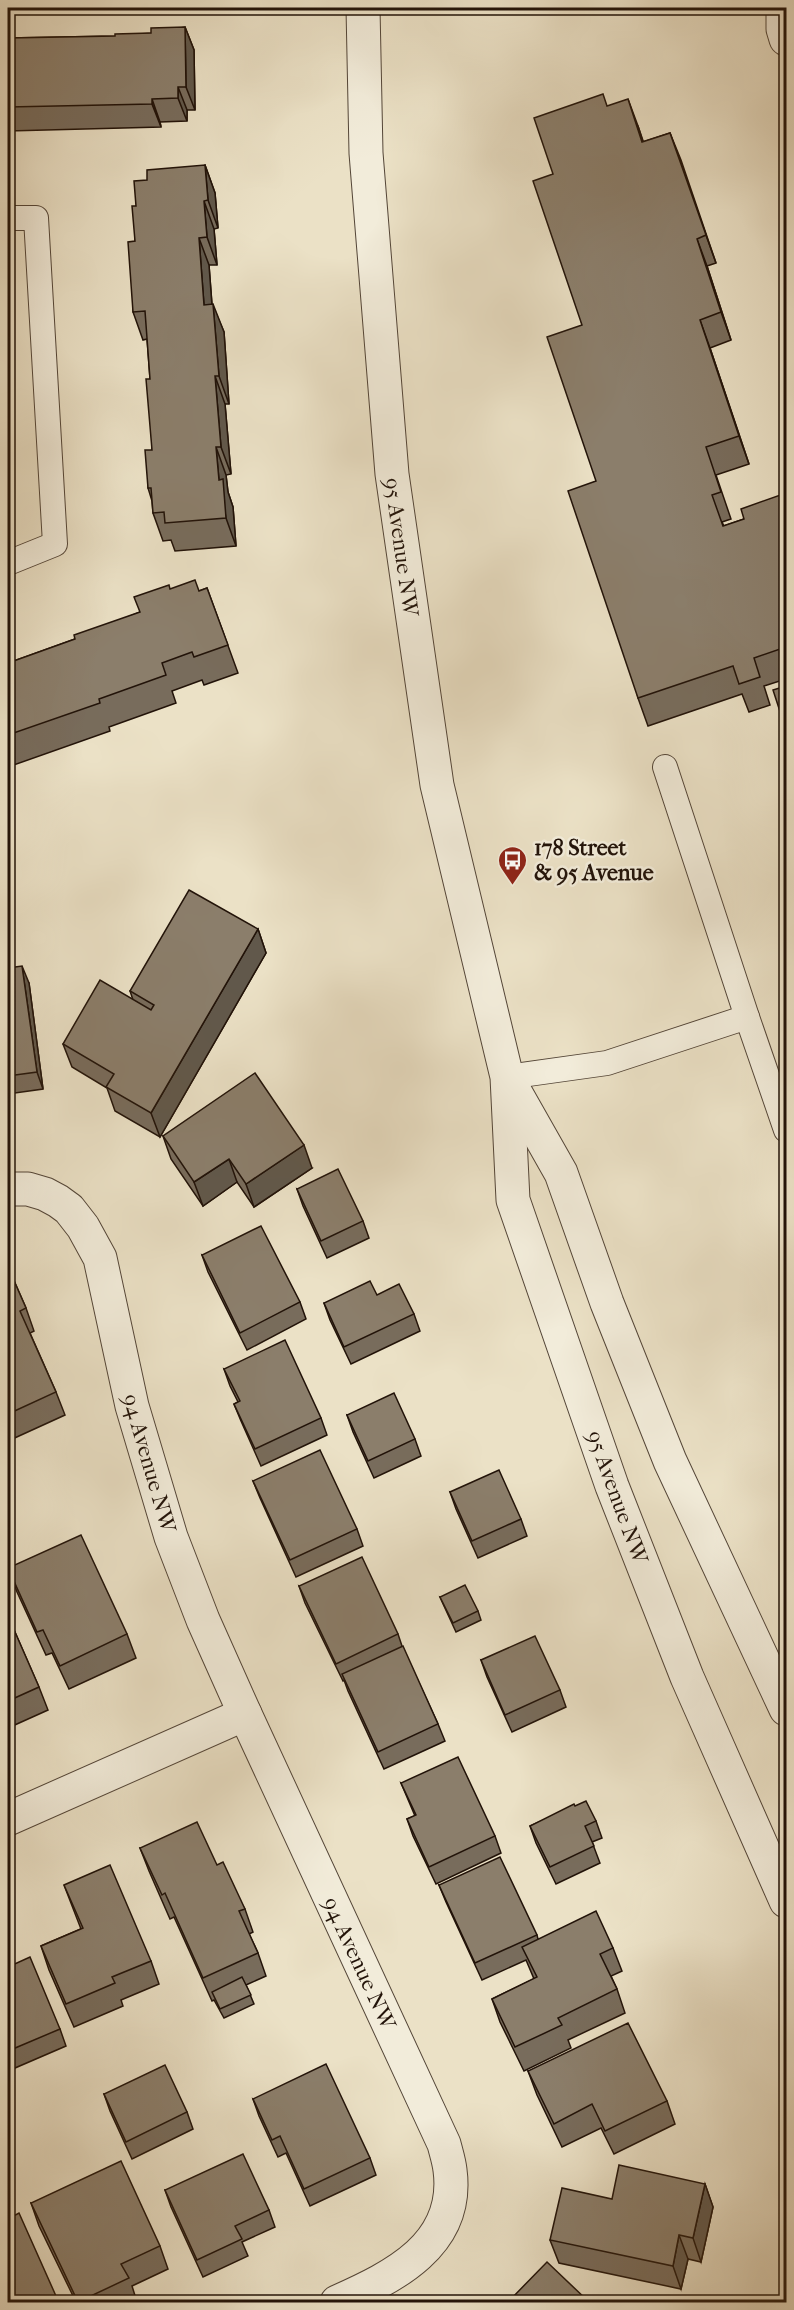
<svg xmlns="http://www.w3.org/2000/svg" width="794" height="2310" font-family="'IM FELL French Canon',serif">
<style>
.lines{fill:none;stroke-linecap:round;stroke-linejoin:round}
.service-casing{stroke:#544638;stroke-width:26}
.minor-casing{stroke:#544638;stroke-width:35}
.tertiary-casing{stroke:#544638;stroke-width:35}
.service{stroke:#f2ecda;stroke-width:24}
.minor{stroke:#f2ecda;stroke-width:33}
.tertiary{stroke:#f2ecda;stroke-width:33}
.wall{fill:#786c5c;stroke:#221309;stroke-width:1.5}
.shaded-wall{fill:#61584b;stroke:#221309;stroke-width:1.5}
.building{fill:#8b7e6b;stroke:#221309;stroke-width:1.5}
.labels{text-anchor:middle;stroke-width:5;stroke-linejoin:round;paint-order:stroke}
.street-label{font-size:22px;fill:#221309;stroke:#f2ecda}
.poi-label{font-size:22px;font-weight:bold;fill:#221309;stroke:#f2ecda;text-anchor:start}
</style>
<rect width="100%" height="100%" fill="#ebe1c6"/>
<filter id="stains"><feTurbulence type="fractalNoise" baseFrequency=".00333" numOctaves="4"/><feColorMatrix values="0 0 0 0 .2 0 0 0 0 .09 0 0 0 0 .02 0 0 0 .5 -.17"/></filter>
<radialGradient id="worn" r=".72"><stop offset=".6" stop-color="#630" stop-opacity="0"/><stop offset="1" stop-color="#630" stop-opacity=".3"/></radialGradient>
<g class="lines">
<defs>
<g id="service">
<polyline points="8,218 36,218 55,544 8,563"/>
<polyline points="665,767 747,1017"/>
<polyline points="507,1077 607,1063 747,1017 786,1130"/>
</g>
<g id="minor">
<polyline points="783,8 783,29 786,39"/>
<path d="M8,1189H28L45,1194L58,1201L69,1209L83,1227L100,1258L132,1406L171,1537L203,1620L245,1714L444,2144C446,2152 449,2161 450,2170C460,2245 393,2277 337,2302"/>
<polyline points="8,1819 245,1714"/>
</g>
<g id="tertiary">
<polyline points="363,8 366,153 392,474 437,785 507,1077 513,1200 612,1486 687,1677 786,1901"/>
<polyline points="510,1083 561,1173 607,1303 670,1461 786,1709"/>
</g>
</defs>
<use href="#service" class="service-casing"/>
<use href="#minor" class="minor-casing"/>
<use href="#tertiary" class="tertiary-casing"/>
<use href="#service" class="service"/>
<use href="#minor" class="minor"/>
<use href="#tertiary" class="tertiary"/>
</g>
<g class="wall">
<polygon points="185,27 194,50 195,110 187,110 187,121 160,122 161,127 8,131 8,38 115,36 151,33"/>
<polygon points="607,106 638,126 643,142 670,133 716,263 707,266 731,340 710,348 749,464 716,475 731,519 722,522 724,526 744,519 786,493 786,679 764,686 770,705 749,712 742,694 648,726 638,698 596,481 582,325 553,174"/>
<polygon points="205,165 215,193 218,228 214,229 217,265 209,265 212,304 224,332 229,404 225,404 231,474 226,475 228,492 233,507 236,546 175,551 171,540 163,541 153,513 152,501 148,488 152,450 150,379 147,339 143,340 133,312 136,206"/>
<polygon points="207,588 238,673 204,685 202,680 172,691 176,703 109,727 110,731 8,767 8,663 75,639 140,612 170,589 199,591"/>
<polygon points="258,929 266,953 160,1137 115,1111 107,1088 72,1067 63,1044 133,1000 130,991"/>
<polygon points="8,968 29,983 43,1089 8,1094"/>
<polygon points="163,1136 312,1168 254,1207 237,1182 203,1206 171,1159"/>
<polygon points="297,1189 363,1221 369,1238 327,1258 303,1206"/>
<polygon points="202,1255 300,1302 306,1319 247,1350 208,1272"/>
<polygon points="8,1267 26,1308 34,1331 30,1333 56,1392 65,1415 8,1441"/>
<polygon points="377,1295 414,1314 420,1331 351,1364 330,1320 324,1303"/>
<polygon points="224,1369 321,1418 327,1435 261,1466 241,1421 234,1404 238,1402 230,1386"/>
<polygon points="347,1415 415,1439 421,1456 374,1478 353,1432"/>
<polygon points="253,1481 357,1529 363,1546 296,1577 260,1498"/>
<polygon points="450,1492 521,1519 527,1536 478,1558 456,1509"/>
<polygon points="8,1568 127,1634 136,1658 69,1689 52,1653 46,1655 17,1592"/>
<polygon points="299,1586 398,1634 402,1646 438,1724 445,1741 384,1769 348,1691 344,1680 343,1681 305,1603"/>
<polygon points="440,1597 478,1611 481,1620 456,1632 444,1606"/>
<polygon points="8,1616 39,1687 48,1710 8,1728"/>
<polygon points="481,1660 560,1690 566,1707 512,1732 487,1677"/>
<polygon points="401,1783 495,1836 501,1853 436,1884 413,1836 407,1819 415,1816"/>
<polygon points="575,1806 596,1821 602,1838 592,1842 600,1863 556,1884 536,1843 530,1826"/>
<polygon points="140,1848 217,1865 245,1909 253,1932 249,1934 258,1953 266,1976 246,1985 254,2004 224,2018 214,2000 212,2001 174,1917 170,1919 149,1871"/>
<polygon points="64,1885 151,1961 159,1984 121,2000 123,2006 74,2027 49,1970 41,1946 81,1929"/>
<polygon points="439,1885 537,1935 538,1939 613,1948 622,1971 611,1976 617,1989 625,2013 568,2040 571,2048 524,2071 500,2022 492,1999 534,1979 526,1960 482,1980 446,1902"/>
<polygon points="8,1967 60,2029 66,2046 8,2071"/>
<polygon points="528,2071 667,2101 675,2124 614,2154 601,2128 562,2147 537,2095"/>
<polygon points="104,2094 187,2112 193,2129 132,2159 110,2111"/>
<polygon points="253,2099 370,2158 376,2175 310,2206 286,2153 278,2157 259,2116"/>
<polygon points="705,2184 713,2207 701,2262 688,2259 681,2289 559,2263 550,2240 612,2199"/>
<polygon points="165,2190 269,2210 275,2227 242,2242 248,2256 203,2277 171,2207"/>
<polygon points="31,2203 160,2246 168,2269 132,2286 137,2302 76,2302 39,2226"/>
<polygon points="56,2296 59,2302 8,2302"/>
</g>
<g class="shaded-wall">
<polygon points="185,27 194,50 195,110 186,87"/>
<polygon points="178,87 187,110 187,121 178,98"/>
<polygon points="152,99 160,122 161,127 152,104"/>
<polygon points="628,99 638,126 653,170 642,142"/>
<polygon points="670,133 681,160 716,263 706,235"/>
<polygon points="205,165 215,193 218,228 208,200"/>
<polygon points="204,201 214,229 217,265 207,237"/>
<polygon points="199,238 209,265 214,333 204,305"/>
<polygon points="697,239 707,266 731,340 721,312"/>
<polygon points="213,304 224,332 229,404 219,376"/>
<polygon points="700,320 710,348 749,464 739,436"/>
<polygon points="215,376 225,404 231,474 221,447"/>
<polygon points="216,447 226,475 228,492 233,507 236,546 226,518 219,480"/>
<polygon points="258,929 266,953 160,1137 151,1113"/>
<polygon points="22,966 29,983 43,1089 37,1072"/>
<polygon points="304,1145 312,1168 254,1207 246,1184"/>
<polygon points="229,1159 237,1182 203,1206 194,1182"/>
<polygon points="705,2184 713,2207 701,2262 693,2238"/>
<polygon points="679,2235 688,2259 681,2289 673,2266"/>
</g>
<g class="building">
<polygon points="185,27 186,87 178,87 178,98 152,99 152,104 8,107 8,38 115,36 115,34 151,33 151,28"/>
<polygon points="603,94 607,106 628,99 642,142 670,133 706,235 697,239 721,312 700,320 739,436 706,447 721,492 712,495 723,526 744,519 741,509 786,493 786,647 754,658 760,677 739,684 733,666 638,698 568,491 596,481 547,337 582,325 533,181 553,174 534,118"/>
<polygon points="205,165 208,200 204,201 207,237 199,238 204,305 213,304 219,376 215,376 221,447 216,447 219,480 223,479 226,518 165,523 164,512 153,513 151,488 148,488 145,450 152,450 146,379 150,379 145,311 133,312 128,242 135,241 132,206 136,206 134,181 147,180 147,170"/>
<polygon points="195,580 199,591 207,588 228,645 194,657 192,652 162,663 166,675 99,699 100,703 8,735 8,663 75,639 74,635 140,612 134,597 169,585 170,589"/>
<polygon points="786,686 786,730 773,690"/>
<polygon points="189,890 258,929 151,1113 106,1087 114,1074 63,1044 100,980 151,1010 154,1005 130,991"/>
<polygon points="22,966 37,1072 8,1076 8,968"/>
<polygon points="255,1073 304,1145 246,1184 229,1159 194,1182 163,1136"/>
<polygon points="338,1169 363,1221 321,1241 297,1189"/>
<polygon points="261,1226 300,1302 240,1333 202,1255"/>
<polygon points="8,1267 26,1308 20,1311 56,1392 8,1414"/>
<polygon points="370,1281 377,1295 399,1284 414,1314 344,1347 324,1303"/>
<polygon points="285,1340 321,1418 255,1449 234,1404 240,1401 224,1369"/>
<polygon points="394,1393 415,1439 368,1461 347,1415"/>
<polygon points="320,1450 357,1529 290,1560 253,1481"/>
<polygon points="499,1470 521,1519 472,1541 450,1492"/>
<polygon points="81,1535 127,1634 60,1666 43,1630 37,1632 8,1568"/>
<polygon points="362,1557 398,1634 336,1664 299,1586"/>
<polygon points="465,1585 478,1611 453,1623 440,1597"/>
<polygon points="8,1616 39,1687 8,1701"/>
<polygon points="535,1636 560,1690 505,1715 481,1660"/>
<polygon points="403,1646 438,1724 378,1752 342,1674"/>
<polygon points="458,1757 495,1836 429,1867 407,1819 416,1815 401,1783"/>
<polygon points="586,1801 596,1821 585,1826 594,1846 550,1867 530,1826 574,1804 575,1806"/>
<polygon points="197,1822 217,1865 223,1862 245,1909 239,1911 258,1953 203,1978 165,1893 162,1895 140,1848"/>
<polygon points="500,1857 537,1935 475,1963 439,1885"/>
<polygon points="110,1865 151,1961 112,1977 115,1983 66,2004 41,1946 83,1928 64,1885"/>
<polygon points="596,1911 613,1948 600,1954 617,1989 558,2018 562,2025 515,2047 492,1999 537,1977 522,1947"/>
<polygon points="30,1957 60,2029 8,2051 8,1967"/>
<polygon points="242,1977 251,1995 220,2009 212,1992"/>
<polygon points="628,2023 667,2101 605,2131 592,2104 554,2124 528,2071"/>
<polygon points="326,2064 370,2158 304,2189 280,2136 272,2140 253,2099"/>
<polygon points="165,2065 187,2112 126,2142 104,2094"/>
<polygon points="243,2154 269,2210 235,2226 242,2239 197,2260 165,2190"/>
<polygon points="121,2161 160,2246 121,2264 129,2278 78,2302 31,2203"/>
<polygon points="619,2165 705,2184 693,2238 679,2235 673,2266 550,2240 562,2188 612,2199"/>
<polygon points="19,2213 56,2296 42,2302 8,2302 8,2219"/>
<polygon points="547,2262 589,2302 508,2302"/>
</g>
<defs>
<symbol id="bus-pin" viewBox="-11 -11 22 30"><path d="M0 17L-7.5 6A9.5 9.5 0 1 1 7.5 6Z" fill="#8f2418" stroke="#f2ecda"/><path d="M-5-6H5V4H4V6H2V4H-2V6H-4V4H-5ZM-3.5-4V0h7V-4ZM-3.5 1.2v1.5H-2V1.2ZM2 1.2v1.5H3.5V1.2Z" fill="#fff"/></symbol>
</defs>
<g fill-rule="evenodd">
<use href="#bus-pin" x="496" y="844" width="33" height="45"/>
</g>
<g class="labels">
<g class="street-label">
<text transform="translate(402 547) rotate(82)" y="8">95 Avenue NW</text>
<text transform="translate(150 1463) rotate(74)" y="8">94 Avenue NW</text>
<text transform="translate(618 1497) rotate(70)" y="8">95 Avenue NW</text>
<text transform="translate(360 1963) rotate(65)" y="8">94 Avenue NW</text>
</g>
<g class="poi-label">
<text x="534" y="855">178 Street<tspan x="534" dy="25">&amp; 95 Avenue</tspan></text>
</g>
</g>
<rect width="794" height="2310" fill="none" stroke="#ebe1c6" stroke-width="30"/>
<rect x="9" y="9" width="776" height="2292" fill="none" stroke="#221309" stroke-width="3"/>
<rect x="15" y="15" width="764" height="2280" fill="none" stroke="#221309" stroke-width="1.5"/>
<rect width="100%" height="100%" filter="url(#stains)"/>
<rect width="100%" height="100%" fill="url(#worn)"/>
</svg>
